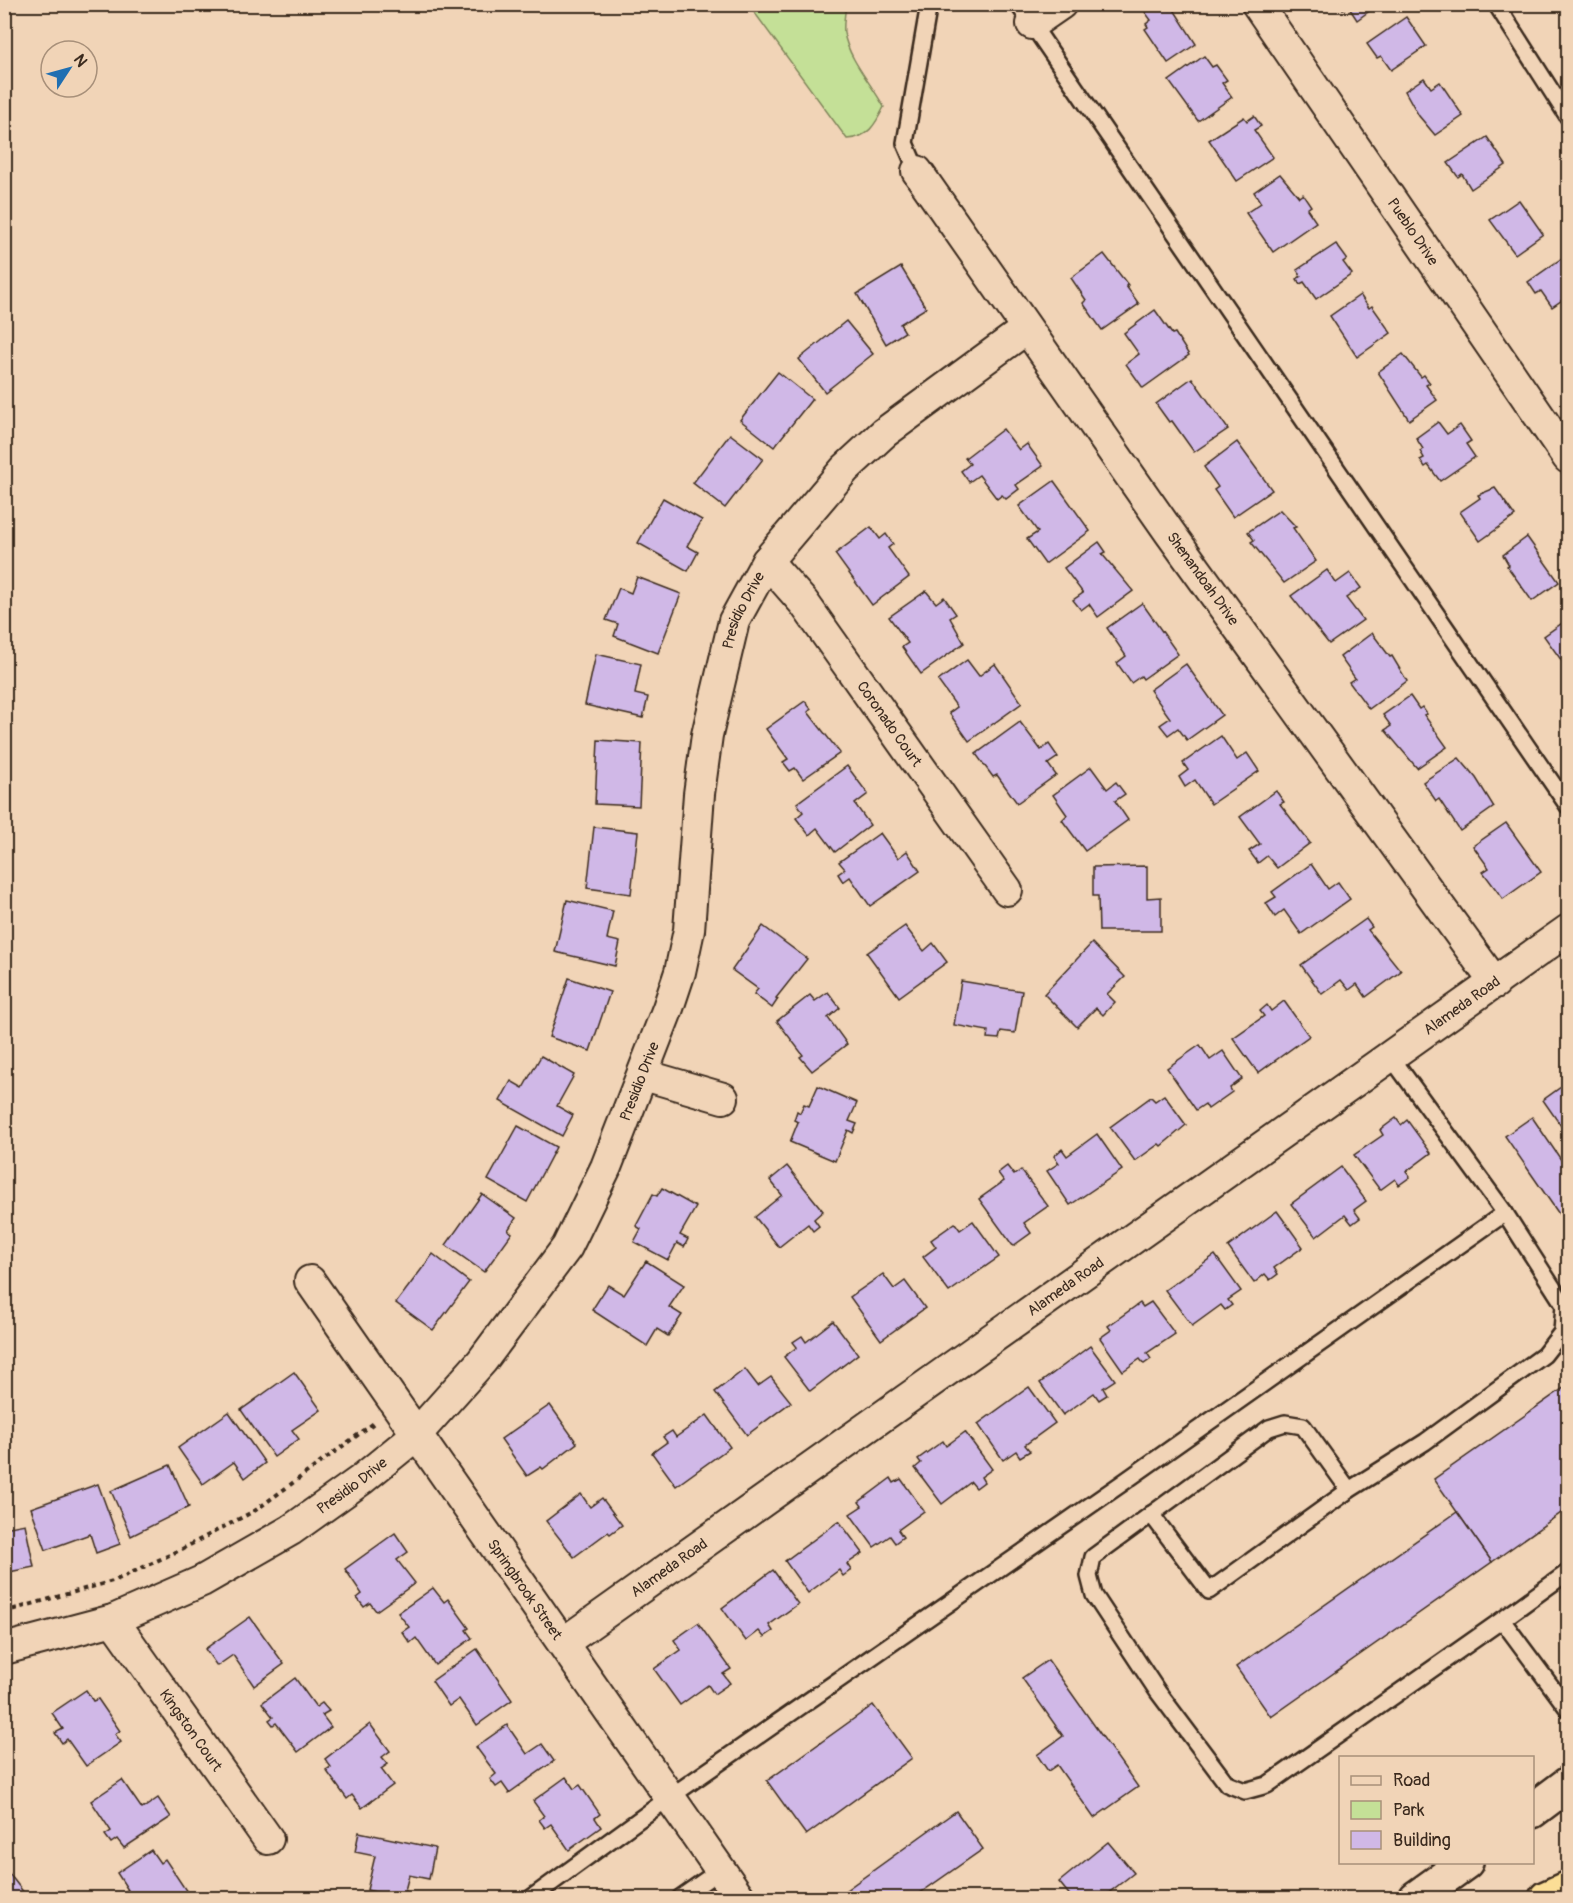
<svg xmlns="http://www.w3.org/2000/svg" width="1573" height="1903" font-family="Pangolin,sans-serif">
<style>
.green{fill:#c4e097;stroke:#80855a;stroke-width:1.5}
.building{fill:#d0b8e7;stroke:#3b2a1e;stroke-width:1.5}
.lines{fill:none;stroke-linecap:round;stroke-linejoin:round}
.lane-casing{stroke:#3b2a1e;stroke-width:20}
.street-casing{stroke:#3b2a1e;stroke-width:34}
.secondary-casing{stroke:#3b2a1e;stroke-width:38}
.highway-casing{stroke:#3b2a1e;stroke-width:38}
.path{stroke:#3b2a1e;stroke-width:4;stroke-dasharray:4.5 4.5;stroke-linecap:butt}
.lane{stroke:#f1d4b7;stroke-width:15}
.street{stroke:#f1d4b7;stroke-width:30}
.secondary{stroke:#f1d4b7;stroke-width:33}
.highway{stroke:#fcde96;stroke-width:33}
.labels{text-anchor:middle;stroke-width:4.5;stroke-linejoin:round;paint-order:stroke}
.street-label{font-size:15px;fill:#3b2a1e;stroke:#f1d4b7}
</style>
<rect width="100%" height="100%" fill="#f1d4b7"/>
<filter id="ink" filterUnits="userSpaceOnUse"><feTurbulence type="fractalNoise" baseFrequency=".0167" numOctaves="2"/><feDisplacementMap in="SourceGraphic" scale="12" xChannelSelector="R" yChannelSelector="G"/><feConvolveMatrix kernelMatrix="1 2 1 2 8 2 1 2 1" color-interpolation-filters="sRGB"/></filter>
<g filter="url(#ink)">
<path class="green" d="M749,5H846C845,13 843,24 844,33C849,60 871,83 884,107C875,125 868,138 847,139Z"/>
<g class="building">
<polygon points="1156,4 1166,4 1170,10 1173,8 1196,44 1168,63 1145,29 1148,27 1146,24 1151,20 1145,12"/>
<polygon points="1340,4 1379,4 1357,20 1348,6 1343,9"/>
<polygon points="1406,17 1426,46 1391,70 1381,56 1377,58 1367,44"/>
<polygon points="1204,56 1212,67 1216,65 1227,80 1222,83 1232,97 1198,121 1169,81"/>
<polygon points="1424,78 1431,88 1440,82 1463,116 1435,135 1419,116 1405,91"/>
<polygon points="1254,116 1261,126 1254,130 1273,157 1237,181 1209,140 1244,117 1247,121"/>
<polygon points="1487,137 1506,165 1471,189 1462,174 1458,177 1448,163"/>
<polygon points="1280,174 1299,197 1303,194 1311,206 1307,209 1316,222 1273,252 1246,213 1261,203 1254,192"/>
<polygon points="1519,200 1543,234 1515,254 1490,220"/>
<polygon points="1336,244 1347,259 1343,262 1352,274 1316,299 1304,282 1300,284 1297,279 1301,276 1297,270"/>
<polygon points="1104,254 1128,285 1126,286 1139,304 1102,330 1083,303 1086,300 1071,278"/>
<polygon points="1568,254 1568,296 1552,307 1541,291 1536,294 1528,282"/>
<polygon points="901,267 926,308 900,324 905,332 886,344 857,294"/>
<polygon points="1360,295 1369,308 1372,306 1391,333 1357,357 1330,316"/>
<polygon points="1155,310 1172,334 1175,333 1189,355 1143,388 1126,364 1139,354 1124,333"/>
<polygon points="846,321 873,354 825,392 799,359"/>
<polygon points="1403,354 1421,377 1424,375 1430,383 1426,385 1437,400 1409,420 1378,372"/>
<polygon points="778,372 812,399 774,447 740,420"/>
<polygon points="1192,378 1228,429 1194,452 1172,421 1169,422 1156,404"/>
<polygon points="1438,422 1447,434 1460,425 1471,441 1466,444 1475,457 1440,481 1428,465 1425,467 1420,460 1424,458 1420,451 1423,449 1416,438"/>
<polygon points="1003,429 1019,450 1027,444 1043,466 1016,485 1019,489 1006,499 1002,495 997,499 979,475 969,482 961,471 970,464 965,458"/>
<polygon points="730,434 763,459 725,508 693,483"/>
<polygon points="1237,442 1272,490 1233,517 1214,490 1218,487 1204,467"/>
<polygon points="1054,481 1090,531 1045,564 1027,539 1038,532 1019,506"/>
<polygon points="1495,488 1515,516 1480,541 1460,512 1480,498 1478,495"/>
<polygon points="663,498 702,520 687,546 698,552 688,571 638,543"/>
<polygon points="1280,510 1296,527 1293,528 1316,561 1284,583 1251,542 1254,540 1248,532"/>
<polygon points="871,527 880,539 886,534 893,544 888,548 909,577 872,605 835,554"/>
<polygon points="1527,537 1559,582 1532,601 1507,566 1509,565 1503,555"/>
<polygon points="1099,542 1106,552 1102,554 1133,591 1098,617 1089,604 1081,610 1073,600 1083,593 1064,568"/>
<polygon points="1327,570 1336,583 1350,573 1361,588 1346,598 1363,620 1329,644 1291,596"/>
<polygon points="637,577 681,594 658,653 614,636 618,624 606,620 619,588 631,593"/>
<polygon points="926,591 936,603 944,597 956,614 950,618 964,643 921,674 902,647 908,643 889,617"/>
<polygon points="1142,603 1178,654 1143,679 1141,676 1131,683 1117,663 1126,656 1107,628"/>
<polygon points="1568,619 1568,661 1564,664 1544,636"/>
<polygon points="1372,633 1390,657 1392,656 1407,681 1369,709 1349,682 1355,678 1340,657"/>
<polygon points="596,654 641,664 635,694 648,697 643,718 585,705"/>
<polygon points="967,660 979,676 995,664 1022,703 969,741 949,713 957,707 938,681"/>
<polygon points="1186,664 1222,715 1187,740 1178,728 1168,735 1160,725 1170,718 1150,690"/>
<polygon points="1410,696 1419,709 1422,707 1427,714 1424,715 1447,747 1417,768 1385,730 1391,726 1383,715"/>
<polygon points="805,701 811,709 808,712 840,753 803,779 795,768 790,771 783,762 788,759 766,729"/>
<polygon points="1020,722 1041,750 1049,744 1058,757 1048,764 1056,775 1017,803 997,775 993,777 976,754"/>
<polygon points="1221,736 1237,760 1247,753 1259,771 1211,804 1195,780 1185,787 1179,777 1188,770 1183,763"/>
<polygon points="598,740 642,743 639,806 595,804"/>
<polygon points="1459,758 1476,778 1494,807 1460,831 1439,799 1436,801 1423,782"/>
<polygon points="847,766 868,794 855,804 870,825 835,852 817,828 809,835 796,818 803,812 797,803"/>
<polygon points="1091,767 1107,789 1116,782 1125,794 1115,801 1128,820 1085,851 1062,820 1067,815 1053,795"/>
<polygon points="1276,791 1284,802 1280,804 1310,843 1277,868 1267,856 1258,863 1249,851 1260,844 1240,817"/>
<polygon points="1506,823 1541,872 1503,899 1483,872 1489,868 1473,846"/>
<polygon points="594,827 638,832 631,894 587,888"/>
<polygon points="880,833 898,858 907,851 920,871 870,906 850,877 843,882 838,874 845,869 839,862"/>
<polygon points="1311,864 1328,889 1338,882 1350,899 1301,934 1284,910 1275,917 1266,903 1276,897 1272,892"/>
<polygon points="1147,866 1147,898 1161,897 1161,931 1099,931 1098,896 1093,896 1093,867"/>
<polygon points="567,900 613,911 607,939 620,942 615,966 555,952"/>
<polygon points="1366,919 1372,927 1368,930 1401,971 1366,997 1357,984 1349,990 1341,980 1322,994 1301,965"/>
<polygon points="763,926 807,959 776,998 778,999 772,1008 754,994 758,989 732,970"/>
<polygon points="905,926 924,951 933,943 947,962 899,997 867,953"/>
<polygon points="1092,943 1125,977 1107,994 1115,1002 1103,1015 1096,1008 1077,1027 1044,994"/>
<polygon points="569,978 610,992 590,1051 549,1037"/>
<polygon points="961,981 1022,991 1015,1033 1001,1031 999,1039 987,1038 988,1031 954,1025"/>
<polygon points="828,992 840,1008 828,1018 847,1044 812,1071 800,1057 803,1055 777,1021 810,995 815,1001"/>
<polygon points="1284,1001 1309,1036 1258,1073 1233,1038 1264,1016 1260,1011 1267,1005 1271,1011"/>
<polygon points="1200,1045 1210,1060 1223,1051 1242,1079 1230,1088 1232,1092 1208,1109 1205,1104 1196,1110 1167,1068"/>
<polygon points="541,1056 574,1075 557,1106 573,1115 562,1136 500,1101 511,1081 523,1088"/>
<polygon points="1568,1082 1568,1136 1543,1100"/>
<polygon points="818,1086 857,1103 849,1121 857,1124 853,1133 848,1130 835,1161 790,1142 798,1122 794,1120 797,1111 800,1113 804,1104 809,1106"/>
<polygon points="1164,1095 1186,1125 1161,1146 1159,1144 1135,1161 1110,1127 1151,1097 1155,1101"/>
<polygon points="1532,1117 1568,1170 1568,1227 1505,1136"/>
<polygon points="1396,1118 1401,1125 1407,1120 1431,1153 1406,1172 1410,1177 1399,1185 1395,1179 1380,1190 1354,1155 1383,1135 1380,1130"/>
<polygon points="518,1126 556,1147 527,1202 488,1180"/>
<polygon points="1097,1134 1122,1170 1070,1205 1047,1171 1059,1163 1054,1156 1062,1149 1067,1156"/>
<polygon points="787,1166 823,1211 814,1219 819,1226 813,1231 808,1224 779,1247 755,1217 782,1195 770,1180"/>
<polygon points="1007,1166 1014,1175 1021,1170 1048,1206 1024,1223 1031,1233 1013,1246 979,1199 1004,1181 998,1173"/>
<polygon points="1341,1167 1366,1201 1354,1210 1360,1218 1352,1224 1345,1215 1316,1237 1291,1204"/>
<polygon points="662,1188 696,1207 680,1235 688,1239 684,1247 677,1243 668,1260 634,1242 641,1229 636,1226 653,1194 657,1196"/>
<polygon points="482,1194 516,1218 508,1230 512,1233 484,1272 446,1245"/>
<polygon points="1277,1211 1303,1247 1274,1268 1278,1274 1270,1280 1265,1274 1254,1283 1228,1247"/>
<polygon points="973,1221 999,1257 949,1292 923,1257 936,1247 931,1240 955,1223 960,1230"/>
<polygon points="433,1254 469,1282 433,1330 396,1303"/>
<polygon points="1215,1255 1241,1291 1228,1300 1232,1305 1225,1310 1221,1305 1192,1326 1165,1290"/>
<polygon points="646,1261 684,1285 669,1307 682,1315 668,1336 657,1329 647,1346 592,1310 608,1285 624,1295"/>
<polygon points="883,1274 894,1289 905,1281 925,1308 881,1340 850,1297"/>
<polygon points="1151,1302 1175,1334 1147,1353 1151,1359 1144,1364 1140,1359 1123,1371 1100,1338 1111,1330 1108,1326 1140,1303 1143,1307"/>
<polygon points="833,1321 858,1354 810,1391 784,1357 797,1347 793,1342 802,1336 806,1342"/>
<polygon points="1090,1346 1115,1380 1103,1388 1107,1395 1099,1400 1094,1393 1063,1415 1040,1383"/>
<polygon points="745,1369 758,1386 771,1377 791,1402 747,1435 715,1392"/>
<polygon points="294,1372 321,1410 292,1430 299,1439 274,1457 241,1410"/>
<polygon points="1568,1385 1568,1508 1492,1562 1434,1479"/>
<polygon points="1029,1387 1055,1423 1025,1445 1030,1451 1020,1457 1016,1451 1003,1460 978,1424"/>
<polygon points="550,1405 577,1443 543,1469 541,1467 527,1476 501,1439"/>
<polygon points="229,1412 265,1463 245,1478 234,1462 203,1484 178,1448"/>
<polygon points="707,1415 730,1447 676,1486 652,1453 667,1442 663,1437 672,1431 676,1437"/>
<polygon points="965,1432 992,1469 981,1477 984,1482 976,1488 971,1482 942,1504 915,1468 921,1463 918,1459 943,1441 946,1446"/>
<polygon points="170,1465 189,1507 131,1536 111,1491"/>
<polygon points="891,1478 894,1483 901,1479 924,1511 898,1530 903,1537 895,1543 890,1536 874,1547 850,1514 862,1506 859,1502"/>
<polygon points="98,1484 120,1544 96,1553 90,1534 46,1550 31,1508"/>
<polygon points="581,1494 590,1507 602,1498 622,1525 610,1534 608,1532 574,1557 546,1521"/>
<polygon points="1457,1512 1492,1562 1271,1717 1236,1667"/>
<polygon points="839,1521 863,1553 847,1564 851,1570 843,1576 839,1570 808,1593 785,1561"/>
<polygon points="25,1524 34,1567 4,1573 4,1528"/>
<polygon points="395,1533 408,1552 397,1560 415,1583 376,1611 370,1603 364,1607 357,1598 362,1594 345,1569"/>
<polygon points="773,1570 798,1604 769,1625 773,1631 764,1637 759,1631 746,1641 722,1608"/>
<polygon points="433,1588 444,1602 448,1599 469,1628 466,1630 472,1638 435,1665 416,1638 410,1643 402,1632 409,1627 398,1613"/>
<polygon points="250,1617 284,1664 254,1686 233,1655 217,1666 205,1649"/>
<polygon points="698,1623 731,1669 723,1674 730,1683 714,1694 708,1685 680,1705 654,1669 681,1650 674,1640"/>
<polygon points="477,1649 512,1700 477,1725 459,1699 449,1706 432,1681"/>
<polygon points="1048,1660 1138,1787 1094,1818 1057,1765 1048,1771 1037,1755 1063,1736 1022,1678"/>
<polygon points="295,1678 316,1707 322,1703 329,1711 322,1715 331,1727 298,1752 276,1723 273,1725 269,1720 273,1717 262,1703"/>
<polygon points="86,1690 93,1701 98,1699 120,1731 115,1734 121,1742 86,1766 67,1739 62,1743 55,1733 63,1729 52,1713"/>
<polygon points="873,1705 912,1758 806,1835 767,1781"/>
<polygon points="370,1724 390,1751 382,1757 388,1764 381,1769 393,1785 362,1808 352,1795 347,1799 326,1770 331,1767 325,1759"/>
<polygon points="507,1725 527,1754 542,1744 554,1761 509,1793 502,1783 496,1787 490,1779 496,1774 476,1747"/>
<polygon points="566,1777 574,1789 580,1785 600,1814 595,1818 601,1827 569,1850 551,1824 545,1828 539,1820 544,1816 533,1801"/>
<polygon points="122,1780 142,1809 158,1798 171,1817 124,1848 117,1839 111,1843 105,1835 111,1831 91,1801"/>
<polygon points="956,1811 983,1849 913,1898 835,1898"/>
<polygon points="359,1832 435,1848 429,1879 409,1875 403,1898 367,1890 375,1856 355,1852"/>
<polygon points="1108,1842 1134,1873 1102,1898 1072,1898 1059,1882"/>
<polygon points="151,1850 160,1863 165,1859 187,1892 182,1895 184,1898 126,1898 122,1893 128,1890 117,1873"/>
<polygon points="4,1867 28,1898 4,1898"/>
</g>
<g class="lines">
<defs>
<g id="lane">
<polyline points="1018,4 1568,806"/>
<polyline points="1496,4 1568,117"/>
<polyline points="917,171 905,143 929,4"/>
<polyline points="1505,1213 1564,1305 1562,1332 1544,1355 1425,1442 1349,1490 1303,1426 1285,1423 1269,1428 1093,1557 1089,1576 1094,1595 1158,1692 1227,1784 1245,1791 1267,1785 1502,1620 1568,1709"/>
<polyline points="1151,1514 1209,1591 1349,1490"/>
<polyline points="1502,1620 1568,1572"/>
<polyline points="531,1898 670,1797 1121,1484 1505,1213 1391,1057"/>
<polyline points="680,1898 720,1870"/>
</g>
<g id="street">
<path id="s1" d="M1257,4L1568,458"/>
<polyline points="1032,24 1061,4"/>
<path id="s2" d="M917,171L1170,533L1495,983"/>
<path id="s3" d="M767,561L804,603L1007,890"/>
<polyline points="644,1075 723,1098"/>
<path id="s4" d="M310,1281L740,1898"/>
<path id="s5" d="M113,1620L268,1839"/>
<path id="s6" d="M563,1643L1568,930"/>
<path id="s7" d="M4,1649L113,1620L202,1581L291,1530L361,1480L415,1436L482,1361L567,1247L606,1167L668,1008L680,972L689,930L699,794L707,735L734,621L767,561L845,469L884,433L1026,329"/>
</g>
<g id="secondary">
<polyline points="1532,1811 1568,1784"/>
<polyline points="1416,1898 1466,1862"/>
</g>
<polyline id="highway" points="1546,1898 1568,1888"/>
</defs>
<use href="#lane" class="lane-casing"/>
<use href="#street" class="street-casing"/>
<use href="#secondary" class="secondary-casing"/>
<use href="#highway" class="highway-casing"/>
<polyline class="path" points="4,1612 116,1580 180,1550 256,1510 374,1423"/>
<use href="#lane" class="lane"/>
<use href="#street" class="street"/>
<use href="#secondary" class="secondary"/>
<use href="#highway" class="highway"/>
</g>
</g>
<g class="labels">
<g class="street-label">
<text dy="5" stroke="none"><textPath href="#s1" startOffset="276">Pueblo Drive</textPath></text>
<text dy="5" stroke="none"><textPath href="#s2" startOffset="498">Shenandoah Drive</textPath></text>
<text dy="5" stroke="none"><textPath href="#s7" startOffset="1378">Presidio Drive</textPath></text>
<text dy="5" stroke="none"><textPath href="#s3" startOffset="204">Coronado Court</textPath></text>
<text dy="5" stroke="none"><textPath href="#s6" startOffset="1102">Alameda Road</textPath></text>
<text dy="5" stroke="none"><textPath href="#s7" startOffset="892">Presidio Drive</textPath></text>
<text dy="5" stroke="none"><textPath href="#s6" startOffset="616">Alameda Road</textPath></text>
<text dy="5" stroke="none"><textPath href="#s7" startOffset="388">Presidio Drive</textPath></text>
<text dy="5" stroke="none"><textPath href="#s6" startOffset="130">Alameda Road</textPath></text>
<text dy="5" stroke="none"><textPath href="#s4" startOffset="376">Springbrook Street</textPath></text>
<text dy="5" stroke="none"><textPath href="#s5" startOffset="135">Kingston Court</textPath></text>
</g>
</g>
<rect width="1573" height="1903" fill="none" stroke="#f1d4b7" stroke-width="24"/>
<rect x="12" y="12" width="1549" height="1879" fill="none" stroke="#3b2a1e" stroke-width="2" filter="url(#ink)"/>
<rect x="1339" y="1756" width="195" height="108" fill="#f1d4b7" stroke="#a8907a" stroke-width="1.5"/>
<rect x="1351" y="1776" width="30" height="9" fill="#f1d4b7" stroke="#a8907a" stroke-width="1.5"/>
<text x="1393" y="1786" font-size="18" fill="#3b2a1e">Road</text>
<rect x="1351" y="1801" width="30" height="18" fill="#c4e097" stroke="#a8907a" stroke-width="1.5"/>
<text x="1393" y="1816" font-size="18" fill="#3b2a1e">Park</text>
<rect x="1351" y="1831" width="30" height="18" fill="#d0b8e7" stroke="#a8907a" stroke-width="1.5"/>
<text x="1393" y="1846" font-size="18" fill="#3b2a1e">Building</text>
<g transform="translate(69 69) rotate(54)"><circle r="28" fill="#f1d4b7" stroke="#a8907a" stroke-width="1.5"/>
<path d="M0-4.5L10 22L0 15L-10 22Z" fill="#1f6fb2"/>
<text y="-9" font-size="16" font-weight="bold" text-anchor="middle" fill="#3b2a1e">N</text>
</g>
</svg>
